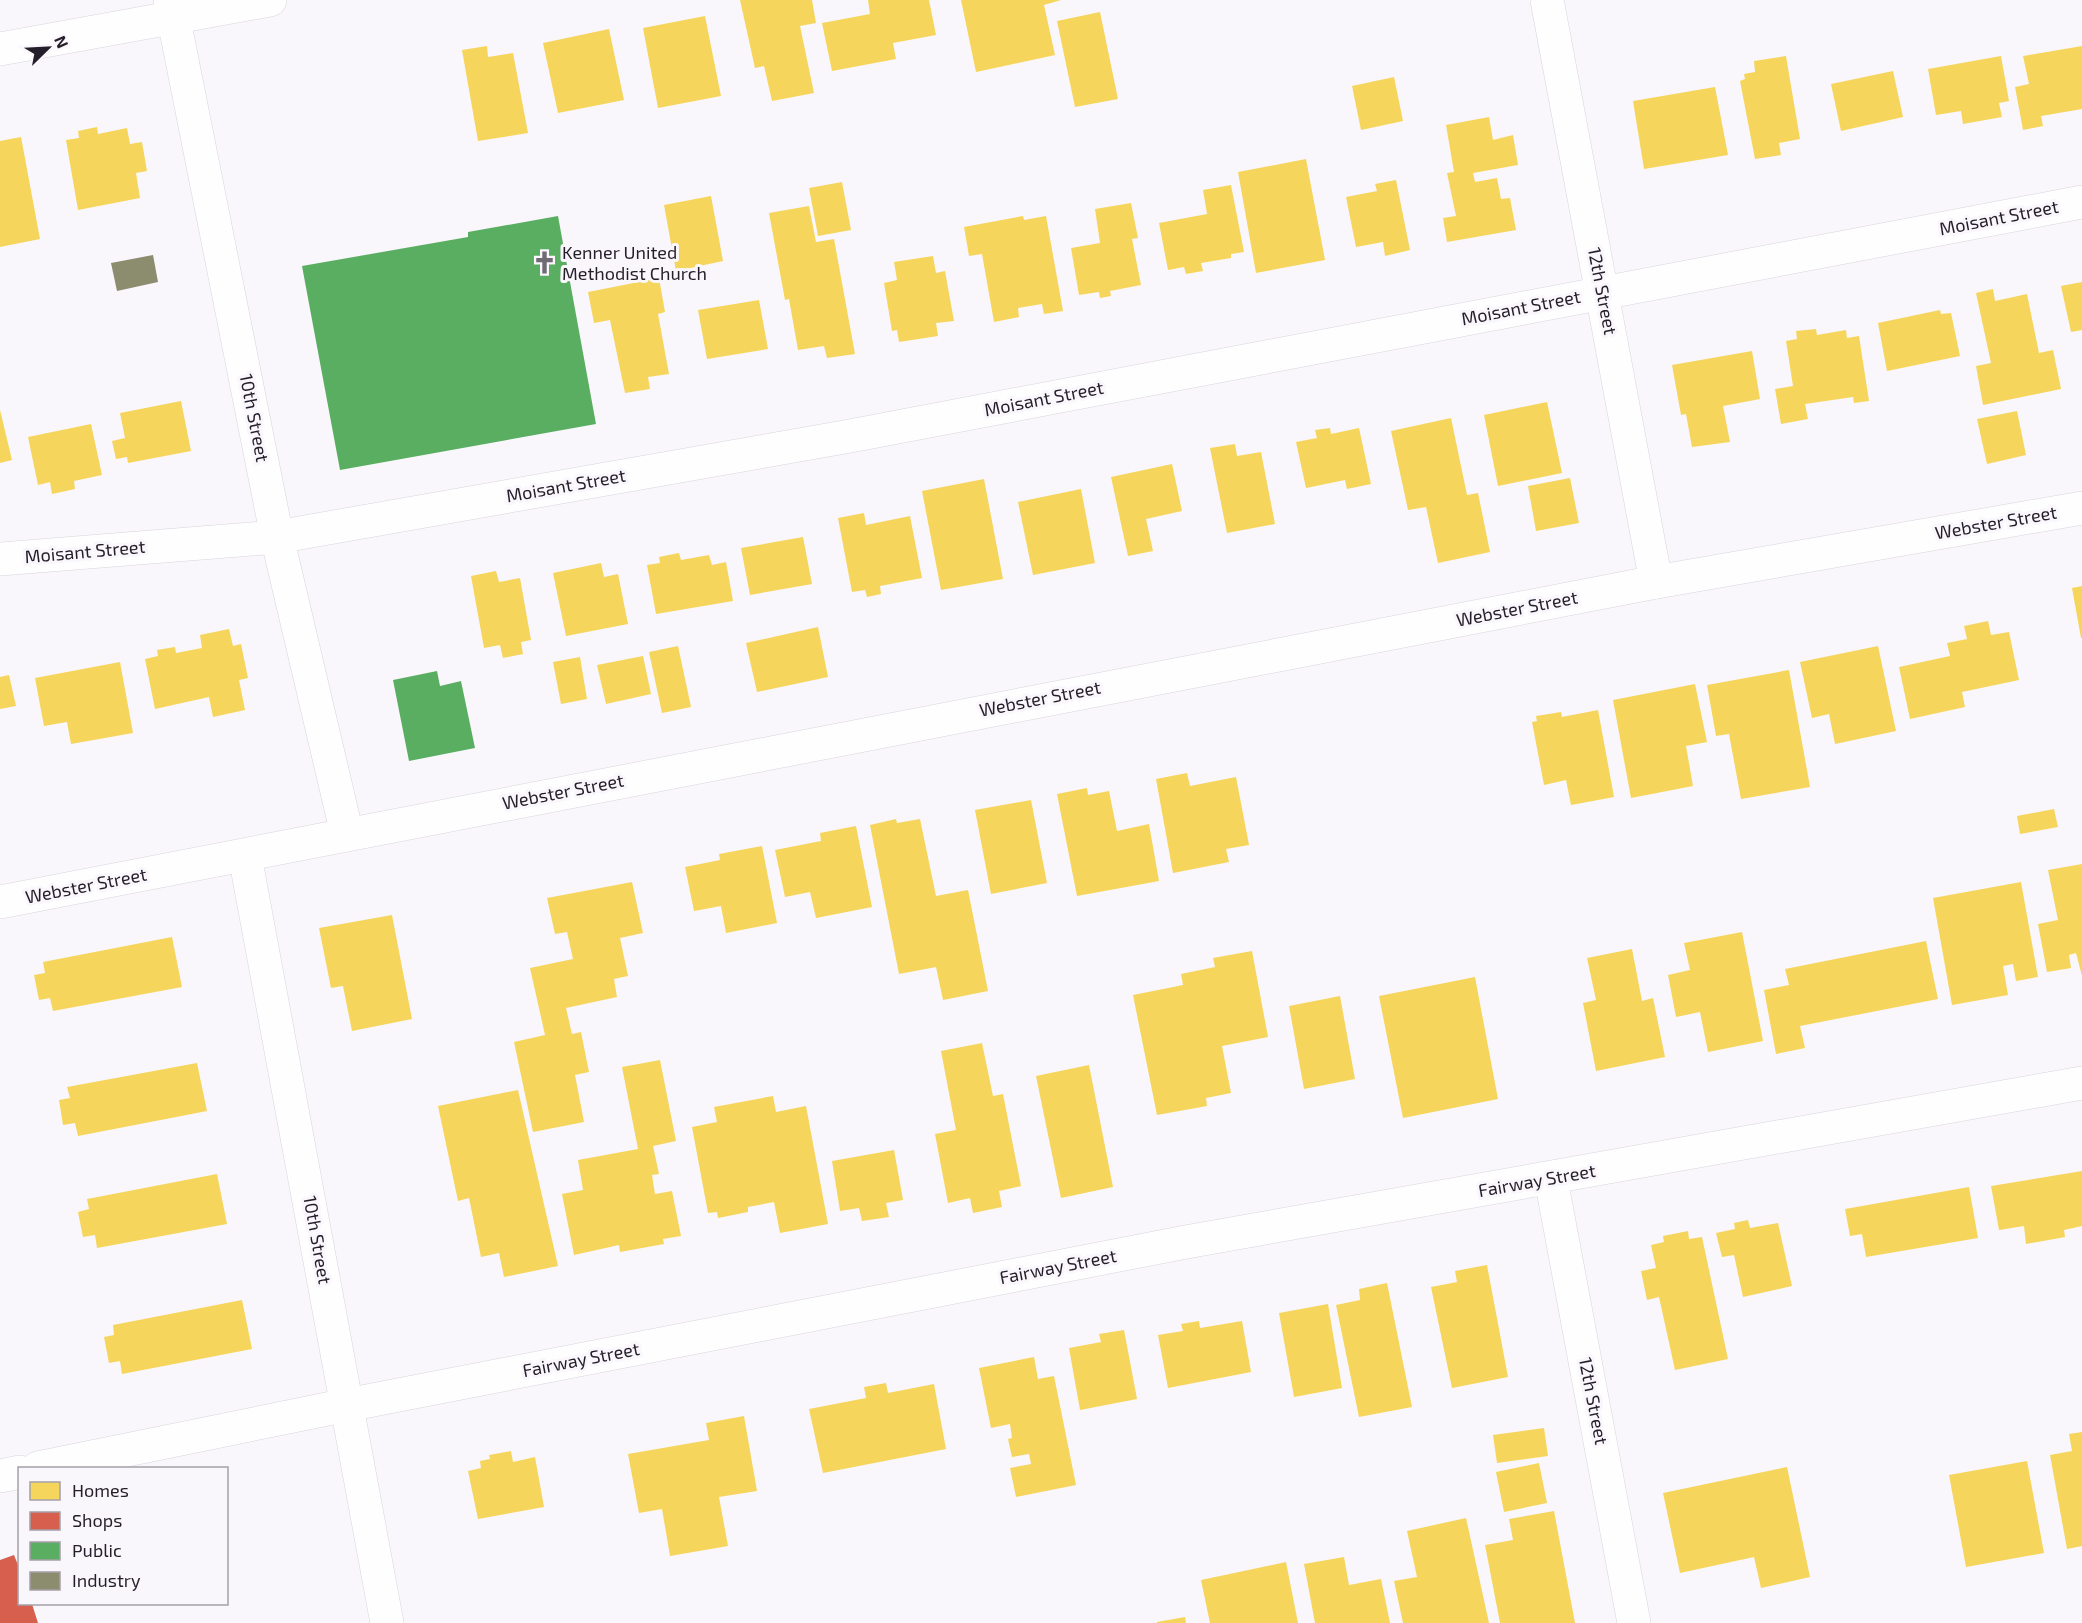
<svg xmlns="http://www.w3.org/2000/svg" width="2082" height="1623" font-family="'Exo 2',sans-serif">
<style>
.homes{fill:#f6d55c}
.shops{fill:#d6604d}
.public{fill:#5aae61}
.industry{fill:#8c8c6e}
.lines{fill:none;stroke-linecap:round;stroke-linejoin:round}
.minor-casing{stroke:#d8d4dd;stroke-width:34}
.minor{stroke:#fefefe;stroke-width:33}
.labels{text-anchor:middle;stroke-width:6;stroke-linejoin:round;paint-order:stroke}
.street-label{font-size:18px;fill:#241e2a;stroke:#f9f6fc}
.poi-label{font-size:18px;fill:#241e2a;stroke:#f9f6fc;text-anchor:start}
</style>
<rect width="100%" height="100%" fill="#f9f7fb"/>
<g class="homes">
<polygon points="740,0 812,0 816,23 800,26 814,93 772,101 764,66 755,68"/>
<polygon points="868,0 929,0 936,35 893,43 896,59 832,71 822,23 870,14"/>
<polygon points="961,0 1061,0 1044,5 1055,55 976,72"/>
<polygon points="1100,12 1118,99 1075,107 1057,21"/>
<polygon points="705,16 721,96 658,108 643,28"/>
<polygon points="609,29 624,100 558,113 543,43"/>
<polygon points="487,46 488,57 513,53 528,133 478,141 462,50"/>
<polygon points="2082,46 2082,109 2041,116 2043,126 2023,130 2015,87 2029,84 2023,56"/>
<polygon points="1786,56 1800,139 1779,143 1781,155 1755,159 1740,81 1745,79 1744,74 1755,72 1754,61"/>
<polygon points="2001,56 2009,101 1999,103 2002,117 1963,124 1961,111 1936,115 1928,69"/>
<polygon points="1893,71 1903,117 1841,131 1831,84"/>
<polygon points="1394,77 1403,121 1361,130 1352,86"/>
<polygon points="1715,87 1728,155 1644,169 1633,101"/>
<polygon points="1489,117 1493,140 1513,135 1518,165 1473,173 1475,182 1497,178 1501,199 1510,198 1516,230 1447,242 1443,218 1456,216 1447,173 1454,172 1446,125"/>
<polygon points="97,127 98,134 127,128 130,144 142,142 147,171 136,173 140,198 78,210 66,140 79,138 78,131"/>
<polygon points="21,137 40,239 0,247 0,141"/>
<polygon points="1306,159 1325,260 1256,273 1238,172"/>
<polygon points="1396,180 1410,250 1385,256 1383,242 1356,247 1346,197 1377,191 1375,184"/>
<polygon points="842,182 851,230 818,236 809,188"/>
<polygon points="1231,185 1244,252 1231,254 1231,258 1201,263 1203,271 1186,274 1184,267 1168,270 1159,223 1207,214 1203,190"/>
<polygon points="711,196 723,261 676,271 664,205"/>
<polygon points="1131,203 1138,238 1132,239 1141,285 1110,291 1111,296 1100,298 1099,292 1079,295 1071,248 1100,243 1095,209"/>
<polygon points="809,206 816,242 834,239 855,354 827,358 824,346 798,350 789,299 785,300 769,213"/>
<polygon points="1023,216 1024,220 1046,216 1063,311 1044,314 1042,304 1018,308 1019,317 994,322 982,254 969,256 964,227"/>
<polygon points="933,256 936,273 945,271 954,321 936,323 938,336 899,342 897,330 892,331 884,283 897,280 894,262"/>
<polygon points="659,278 665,312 658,314 669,374 648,377 650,389 625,393 610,320 594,323 588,292"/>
<polygon points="2082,282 2082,330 2071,332 2061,286"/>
<polygon points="1993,289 1995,301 2027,294 2039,353 2053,350 2061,389 1983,405 1976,366 1991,363 1976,293"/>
<polygon points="759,300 768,349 707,359 698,310"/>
<polygon points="1940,310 1941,314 1951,313 1960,356 1887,371 1878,323"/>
<polygon points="1816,329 1817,335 1846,330 1847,338 1859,336 1869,401 1854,403 1853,397 1805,404 1808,419 1781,424 1775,389 1793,386 1786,341 1797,339 1796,331"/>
<polygon points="1752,351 1760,399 1723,406 1730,442 1692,447 1686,414 1681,415 1672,365"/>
<polygon points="181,401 191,451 128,463 127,457 116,459 112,441 125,438 120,413"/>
<polygon points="1547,402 1562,473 1498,486 1484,415"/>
<polygon points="0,410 12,460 0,463"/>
<polygon points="2017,411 2026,455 1987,464 1977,419"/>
<polygon points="1451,418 1467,495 1478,493 1490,552 1438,563 1426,507 1408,510 1391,431"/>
<polygon points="91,424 102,475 74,481 75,489 52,494 50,482 38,485 28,437"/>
<polygon points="1330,428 1331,434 1359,428 1371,484 1347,489 1345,480 1306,488 1296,442 1317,438 1315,430"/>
<polygon points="1235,444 1237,456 1261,452 1275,524 1227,533 1210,448"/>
<polygon points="1172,464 1182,511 1146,519 1153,551 1128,556 1111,477"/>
<polygon points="1570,478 1579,523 1536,531 1528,486"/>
<polygon points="984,479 1003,579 941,590 922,491"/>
<polygon points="1081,489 1095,563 1033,575 1018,502"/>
<polygon points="864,513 866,525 910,516 922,578 880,586 881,594 867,597 865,590 852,592 838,518"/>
<polygon points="803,537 812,584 750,595 741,548"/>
<polygon points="679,553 681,560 709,555 712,565 726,562 733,601 656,614 647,565 660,563 659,557"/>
<polygon points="601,563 604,577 618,574 628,624 566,636 553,573"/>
<polygon points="496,571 499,582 520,578 531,640 521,642 523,654 503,658 500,645 484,648 471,576"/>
<polygon points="2082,586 2082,638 2081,638 2072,588"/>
<polygon points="1988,621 1991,635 2009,632 2019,680 1962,692 1965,707 1910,719 1899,667 1950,656 1947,643 1967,639 1964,626"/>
<polygon points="818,627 828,677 757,692 746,643"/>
<polygon points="229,629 233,646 241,644 248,678 239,680 245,710 213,717 209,697 155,709 145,659 158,656 157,650 175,647 176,653 202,648 200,635"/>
<polygon points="678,646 691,707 662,713 649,652"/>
<polygon points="1878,646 1896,731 1835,744 1829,714 1812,718 1800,662"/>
<polygon points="643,656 651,694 606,704 597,665"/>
<polygon points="580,657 587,699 561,704 553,662"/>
<polygon points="120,662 133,733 71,744 67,722 44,726 35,678"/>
<polygon points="1789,670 1810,787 1741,799 1729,734 1716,736 1707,685"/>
<polygon points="9,675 16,706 0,709 0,677"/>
<polygon points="1695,684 1707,742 1686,746 1693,786 1631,798 1613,700"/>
<polygon points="1598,710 1614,797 1571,805 1566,780 1544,785 1532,722 1537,721 1536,716 1561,712 1562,717"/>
<polygon points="1187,773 1190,786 1236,777 1249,845 1226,849 1229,862 1173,873 1156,779"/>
<polygon points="1087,788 1088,795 1109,791 1117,831 1149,824 1159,881 1077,896 1057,794"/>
<polygon points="1031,800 1047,883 991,894 975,810"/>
<polygon points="2054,809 2058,827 2020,834 2017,816"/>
<polygon points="896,819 897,823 920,819 936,896 968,890 988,991 943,1000 936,967 899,974 870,825"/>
<polygon points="856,826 872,907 816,918 810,892 785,897 775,850 821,841 820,833"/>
<polygon points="762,846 777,923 726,933 721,906 694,911 685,867 720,860 719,854"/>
<polygon points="2082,864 2082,976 2076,953 2069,955 2071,968 2047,972 2038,924 2058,920 2048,870"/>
<polygon points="632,882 643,933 620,938 628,976 614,979 617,997 566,1008 572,1034 581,1032 589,1072 575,1075 584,1122 533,1132 514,1042 545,1035 530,968 573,959 567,932 555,934 547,898"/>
<polygon points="2021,882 2038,977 2016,981 2013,964 2003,966 2008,995 1952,1005 1933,898"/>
<polygon points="392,915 412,1019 352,1031 343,986 331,988 319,928"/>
<polygon points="1742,932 1763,1041 1708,1052 1700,1012 1676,1017 1668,975 1690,970 1684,943"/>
<polygon points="172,937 182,987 53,1011 50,998 39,1000 34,975 45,973 43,962"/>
<polygon points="1926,941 1938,999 1800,1026 1805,1048 1776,1054 1764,990 1789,985 1785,969"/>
<polygon points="1632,949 1642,1001 1653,998 1665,1057 1596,1071 1583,1003 1596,1000 1587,958"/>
<polygon points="1252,951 1268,1037 1222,1046 1231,1093 1206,1098 1207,1106 1157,1115 1133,995 1183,985 1181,974 1215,967 1213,958"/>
<polygon points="1475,977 1498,1099 1403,1118 1379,996"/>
<polygon points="1340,996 1355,1079 1304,1089 1289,1006"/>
<polygon points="982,1043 993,1096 1003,1094 1021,1186 999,1191 1002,1207 973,1213 970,1198 948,1203 935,1134 956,1130 941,1051"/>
<polygon points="660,1060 676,1141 653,1146 659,1174 652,1175 655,1194 672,1191 681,1236 663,1239 664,1244 620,1252 619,1245 574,1255 562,1194 583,1190 578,1160 638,1149 622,1067"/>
<polygon points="197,1063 207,1111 78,1136 75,1123 63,1125 59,1100 70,1098 67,1087"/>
<polygon points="1089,1065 1113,1187 1061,1198 1036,1076"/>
<polygon points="518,1090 558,1266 504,1277 499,1253 481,1257 469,1198 458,1201 438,1106"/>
<polygon points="773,1096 776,1112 806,1106 828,1224 780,1233 774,1202 748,1207 748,1212 718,1218 717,1212 708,1213 692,1127 717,1122 714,1107"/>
<polygon points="894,1150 903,1200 886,1203 889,1217 862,1221 859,1208 840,1211 832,1161"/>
<polygon points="2082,1171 2082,1226 2064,1230 2065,1237 2026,1244 2024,1226 1999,1230 1991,1186"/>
<polygon points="217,1174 227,1224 97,1248 95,1235 83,1237 78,1212 89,1209 87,1199"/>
<polygon points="1969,1187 1978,1238 1866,1257 1862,1234 1850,1236 1845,1209"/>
<polygon points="1748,1220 1750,1228 1778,1223 1792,1286 1743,1297 1734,1255 1722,1257 1716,1233 1735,1229 1734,1223"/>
<polygon points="1688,1231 1689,1239 1702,1237 1728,1359 1675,1370 1659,1297 1647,1300 1641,1271 1656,1268 1651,1245 1664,1242 1663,1236"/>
<polygon points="1487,1265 1508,1377 1452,1388 1431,1287 1457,1282 1455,1271"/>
<polygon points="1387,1283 1412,1407 1359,1417 1336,1305 1360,1300 1359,1289"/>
<polygon points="242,1300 252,1349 122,1374 120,1361 109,1363 104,1337 114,1335 113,1325"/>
<polygon points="1328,1304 1342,1388 1294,1397 1279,1313"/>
<polygon points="1199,1321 1200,1328 1242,1321 1251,1372 1168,1388 1158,1335 1183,1331 1181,1324"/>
<polygon points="1124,1330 1137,1399 1080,1410 1069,1348 1101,1342 1099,1334"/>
<polygon points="1034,1357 1038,1379 1054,1376 1076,1485 1016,1497 1010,1468 1031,1464 1029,1454 1012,1457 1008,1439 1012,1438 1010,1424 991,1428 979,1368"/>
<polygon points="886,1383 888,1393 934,1384 946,1449 823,1473 809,1409 866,1398 864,1387"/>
<polygon points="744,1416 757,1491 719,1497 728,1546 670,1556 662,1509 639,1513 628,1454 709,1440 706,1423"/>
<polygon points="1544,1428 1548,1456 1497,1463 1493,1435"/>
<polygon points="2082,1432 2082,1546 2067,1549 2050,1455 2072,1451 2069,1434"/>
<polygon points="511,1451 513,1462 535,1457 544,1507 478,1519 468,1471 481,1468 480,1461 490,1459 489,1455"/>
<polygon points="2027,1461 2044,1553 1966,1567 1949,1475"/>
<polygon points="1539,1463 1547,1503 1504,1512 1496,1472"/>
<polygon points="1787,1467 1810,1577 1761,1588 1754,1557 1680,1573 1663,1493"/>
<polygon points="1554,1511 1575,1623 1500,1623 1485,1545 1513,1540 1509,1519"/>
<polygon points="1466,1518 1489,1623 1403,1623 1394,1581 1417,1577 1407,1531"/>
<polygon points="1344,1557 1349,1585 1381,1579 1390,1623 1315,1623 1304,1564"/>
<polygon points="1286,1562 1298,1623 1210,1623 1201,1580"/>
<polygon points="1185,1617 1186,1623 1157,1623 1157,1622"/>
</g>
<polygon class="shops" points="14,1555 20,1570 20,1604 32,1604 38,1623 0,1623 0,1560"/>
<g class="public">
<polygon points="558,216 596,424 340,470 302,266 468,237 468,232"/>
<polygon points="437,671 440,686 461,681 475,748 409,761 393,680"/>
</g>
<polygon class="industry" points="153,255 158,282 117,291 111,263"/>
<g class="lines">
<defs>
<g id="minor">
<polyline points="170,0 277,537 347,834"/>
<polyline points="1547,0 1656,582"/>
<polyline points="0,49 270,0"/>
<polyline points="0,559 277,537 850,436 2082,202"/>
<polyline points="245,856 387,1623"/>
<polyline points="0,902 1656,582 2082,508"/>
<polyline points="1551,1179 1634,1623"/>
<polyline points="38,1468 347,1405 1186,1242 2082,1083"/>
<polyline points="0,1476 20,1472"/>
</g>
</defs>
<use href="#minor" class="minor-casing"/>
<use href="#minor" class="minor"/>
</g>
<defs>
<symbol id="church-bare" viewBox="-9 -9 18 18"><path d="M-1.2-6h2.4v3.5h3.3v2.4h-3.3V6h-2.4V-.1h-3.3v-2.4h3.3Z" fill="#6f6a73" stroke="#f9f6fc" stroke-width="2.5" paint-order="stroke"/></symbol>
</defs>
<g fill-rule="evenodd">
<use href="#church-bare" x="528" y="246" width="33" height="33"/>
</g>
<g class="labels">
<g class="street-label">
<text transform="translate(1999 218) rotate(-11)" y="6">Moisant Street</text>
<text transform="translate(1602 291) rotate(79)" y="6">12th Street</text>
<text transform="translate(1521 308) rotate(-11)" y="6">Moisant Street</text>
<text transform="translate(1044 399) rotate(-11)" y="6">Moisant Street</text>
<text transform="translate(254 418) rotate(79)" y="6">10th Street</text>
<text transform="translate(566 486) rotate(-10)" y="6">Moisant Street</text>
<text transform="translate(1996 523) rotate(-10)" y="6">Webster Street</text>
<text transform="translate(85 552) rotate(-5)" y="6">Moisant Street</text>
<text transform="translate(1517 609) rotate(-11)" y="6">Webster Street</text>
<text transform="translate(1040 699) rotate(-11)" y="6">Webster Street</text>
<text transform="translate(563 792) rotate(-11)" y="6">Webster Street</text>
<text transform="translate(86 886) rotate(-11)" y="6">Webster Street</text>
<text transform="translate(1537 1181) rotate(-10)" y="6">Fairway Street</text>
<text transform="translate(317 1240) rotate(80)" y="6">10th Street</text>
<text transform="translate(1058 1267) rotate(-11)" y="6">Fairway Street</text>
<text transform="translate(581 1360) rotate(-11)" y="6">Fairway Street</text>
<text transform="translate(1593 1401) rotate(79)" y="6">12th Street</text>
</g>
<g class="poi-label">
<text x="562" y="259">Kenner United<tspan x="562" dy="21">Methodist Church</tspan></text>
</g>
</g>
<rect x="18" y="1467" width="210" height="138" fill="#f9f6fc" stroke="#a4a0a8" stroke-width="1.5"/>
<rect x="30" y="1482" width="30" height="18" fill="#f6d55c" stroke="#a4a0a8" stroke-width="1.5"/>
<text x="72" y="1497" font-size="18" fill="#241e2a">Homes</text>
<rect x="30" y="1512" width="30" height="18" fill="#d6604d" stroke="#a4a0a8" stroke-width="1.5"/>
<text x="72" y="1527" font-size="18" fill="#241e2a">Shops</text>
<rect x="30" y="1542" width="30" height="18" fill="#5aae61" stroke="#a4a0a8" stroke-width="1.5"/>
<text x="72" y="1557" font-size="18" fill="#241e2a">Public</text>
<rect x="30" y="1572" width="30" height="18" fill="#8c8c6e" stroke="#a4a0a8" stroke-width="1.5"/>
<text x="72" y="1587" font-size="18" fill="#241e2a">Industry</text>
<g transform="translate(48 48) rotate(66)" stroke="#f9f6fc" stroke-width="4.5" paint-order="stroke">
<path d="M0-4.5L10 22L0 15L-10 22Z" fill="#241e2a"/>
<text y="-9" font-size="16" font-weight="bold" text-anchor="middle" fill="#241e2a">N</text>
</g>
</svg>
